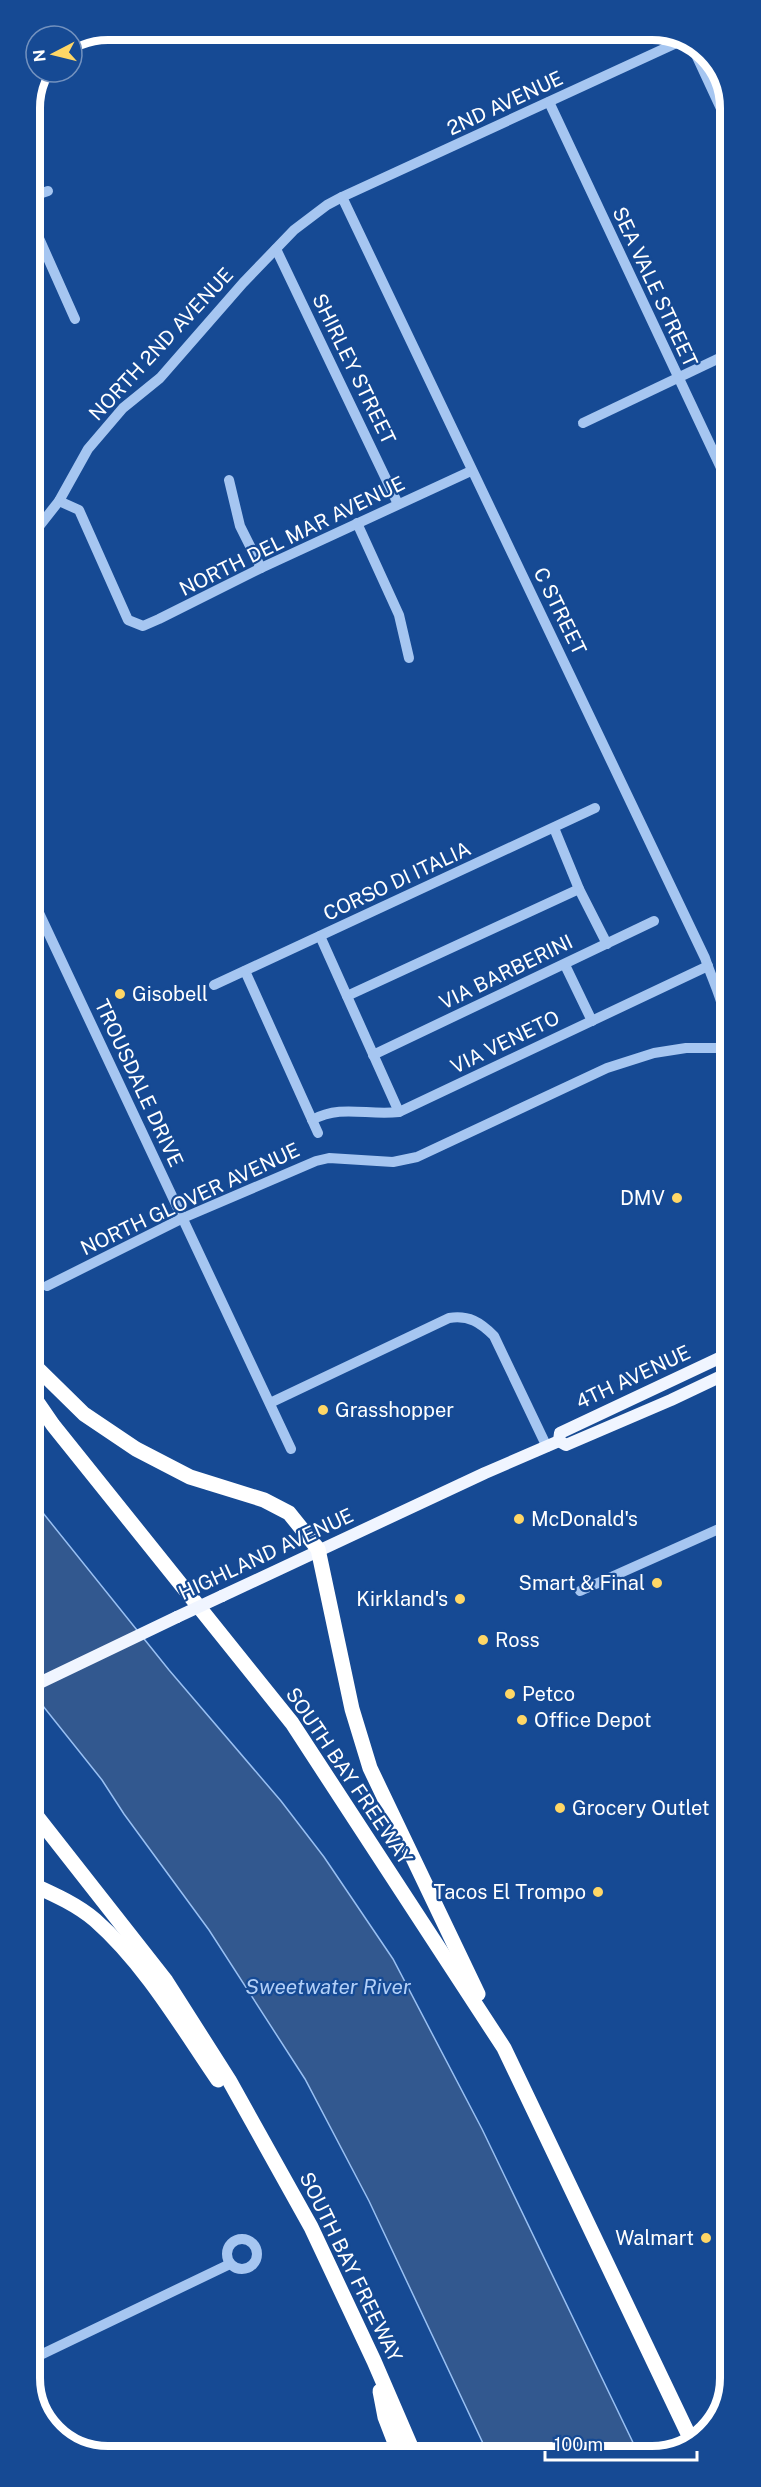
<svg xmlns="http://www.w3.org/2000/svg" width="761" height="2487" font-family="'Public Sans',sans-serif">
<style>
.water{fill:#32588f;stroke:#99c0f3;stroke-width:1.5}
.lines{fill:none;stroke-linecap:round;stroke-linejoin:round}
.minor{stroke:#a6c6f1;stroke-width:10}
.major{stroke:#f0f5ff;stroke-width:12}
.highway{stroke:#fff;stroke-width:15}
.major-bridge{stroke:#f0f5ff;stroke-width:12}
.poi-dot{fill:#ffd766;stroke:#164a94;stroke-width:2}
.labels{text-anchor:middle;stroke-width:4.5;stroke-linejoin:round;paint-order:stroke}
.street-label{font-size:20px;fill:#fff;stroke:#164a94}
.poi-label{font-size:20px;fill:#fff;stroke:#164a94;text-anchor:start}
.water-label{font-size:21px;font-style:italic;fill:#b3d0f8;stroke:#164a94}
.rim{fill:none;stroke:#fff;stroke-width:8}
</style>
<rect width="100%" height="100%" fill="#164a94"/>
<polygon class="water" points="31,1498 169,1670 281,1801 324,1857 393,1959 482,2129 639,2455 489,2456 369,2201 305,2079 209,1930 124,1814 102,1780 31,1691"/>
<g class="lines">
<g class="minor">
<polyline points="691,44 729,126"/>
<polyline points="549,102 730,487"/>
<polyline points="30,197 48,191"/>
<path d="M342,197L705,958C716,991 730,1009 724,1047"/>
<polyline points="30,218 75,319"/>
<polyline points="276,249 398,504"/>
<polyline points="30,320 37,335"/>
<polyline points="583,423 730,353"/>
<polyline points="229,480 240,526 261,568"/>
<polyline points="59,501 79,510 128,620 143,626 159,619 261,568 471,471"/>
<polyline points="357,523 399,615 409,658"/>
<polyline points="30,538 59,501 88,449 123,408 160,378 243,283 294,230 327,205 342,197 683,40"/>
<polyline points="554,828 579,889 607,944"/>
<polyline points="31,896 291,1449"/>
<polyline points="320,936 399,1112"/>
<polyline points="565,965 592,1021"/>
<polyline points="245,971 318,1133"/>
<polyline points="214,985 595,808"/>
<polyline points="347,996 579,889"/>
<polyline points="373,1055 654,921"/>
<path d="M312,1120C342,1104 367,1116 399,1112L708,966"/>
<polyline points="47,1286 183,1218 316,1161 329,1158 393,1162 417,1157 607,1068 654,1053 686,1048 730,1048"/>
<path d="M270,1403L449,1318C469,1315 480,1322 494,1336L547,1447"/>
<polyline points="580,1591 730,1524"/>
<circle cx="242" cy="2254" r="15"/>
<polyline points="32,2359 230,2264"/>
</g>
<g class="major">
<polyline points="559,1441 560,1433 730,1353"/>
<polyline points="559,1441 566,1445 671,1400 730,1372"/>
<polyline points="222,1596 485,1473 559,1441"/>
<polyline points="31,1687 177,1617"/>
</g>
<g class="highway">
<polyline points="31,1362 84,1414 136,1449 190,1477 264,1500 289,1513 318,1549 352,1709 370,1768 478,1994"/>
<polyline points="31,1393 53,1425 292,1723 504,2048 692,2442"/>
<polyline points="31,1809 166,1981 229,2080 311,2227 374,2361 415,2456"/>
<path d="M31,1884C53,1894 76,1904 95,1920C145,1964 181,2026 218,2080"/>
<polyline points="380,2391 385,2417 400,2456"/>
</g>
<polyline class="major-bridge" points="177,1617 222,1596"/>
</g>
<g class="poi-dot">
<circle cx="120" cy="994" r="6"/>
<circle cx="677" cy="1198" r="6"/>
<circle cx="323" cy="1410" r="6"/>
<circle cx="519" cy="1519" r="6"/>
<circle cx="657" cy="1583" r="6"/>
<circle cx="460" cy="1599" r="6"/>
<circle cx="483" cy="1640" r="6"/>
<circle cx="510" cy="1694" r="6"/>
<circle cx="522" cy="1720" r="6"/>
<circle cx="560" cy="1808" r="6"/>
<circle cx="598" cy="1892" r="6"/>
<circle cx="706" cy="2238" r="6"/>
</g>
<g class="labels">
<g class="street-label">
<text transform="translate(505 103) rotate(-25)" y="7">2ND AVENUE</text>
<text transform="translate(655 287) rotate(65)" y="7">SEA VALE STREET</text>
<text transform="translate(161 344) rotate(-47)" y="7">NORTH 2ND AVENUE</text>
<text transform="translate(354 369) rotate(64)" y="7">SHIRLEY STREET</text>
<text transform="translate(292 536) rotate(-26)" y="7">NORTH DEL MAR AVENUE</text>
<text transform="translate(560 611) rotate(64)" y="7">C STREET</text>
<text transform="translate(397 881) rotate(-25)" y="7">CORSO DI ITALIA</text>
<text transform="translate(506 972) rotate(-26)" y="7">VIA BARBERINI</text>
<text transform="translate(505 1042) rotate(-26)" y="7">VIA VENETO</text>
<text transform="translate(139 1083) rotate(65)" y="7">TROUSDALE DRIVE</text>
<text transform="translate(190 1199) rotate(-25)" y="7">NORTH GLOVER AVENUE</text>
<text transform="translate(633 1377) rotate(-25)" y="7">4TH AVENUE</text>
<text transform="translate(266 1554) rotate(-25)" y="7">HIGHLAND AVENUE</text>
<text transform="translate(349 1776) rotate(56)" y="7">SOUTH BAY FREEWAY</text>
<text transform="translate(351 2267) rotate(64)" y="7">SOUTH BAY FREEWAY</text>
</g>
<g class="poi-label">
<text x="132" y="1001">Gisobell</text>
<text x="665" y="1205" text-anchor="end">DMV</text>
<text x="335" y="1417">Grasshopper</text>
<text x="531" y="1526">McDonald's</text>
<text x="645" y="1590" text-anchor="end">Smart &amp; Final</text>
<text x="448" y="1606" text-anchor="end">Kirkland's</text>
<text x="495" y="1647">Ross</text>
<text x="522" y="1701">Petco</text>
<text x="534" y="1727">Office Depot</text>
<text x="572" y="1815">Grocery Outlet</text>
<text x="586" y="1899" text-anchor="end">Tacos El Trompo</text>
<text x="694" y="2245" text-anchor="end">Walmart</text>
</g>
<g class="water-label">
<text x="328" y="1994">Sweetwater River</text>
</g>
</g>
<path d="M0 0H761V2487H0ZM108 40H652A68 68 0 0 1 720 108V2378A68 68 0 0 1 652 2446H108A68 68 0 0 1 40 2378V108A68 68 0 0 1 108 40Z" fill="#164a94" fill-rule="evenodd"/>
<path class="rim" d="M108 40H652A68 68 0 0 1 720 108V2378A68 68 0 0 1 652 2446H108A68 68 0 0 1 40 2378V108A68 68 0 0 1 108 40Z"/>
<g transform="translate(54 54) rotate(263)"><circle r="28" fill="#164a94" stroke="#7392bf" stroke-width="1.5"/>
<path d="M0-4.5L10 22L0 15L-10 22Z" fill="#ffd766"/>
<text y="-9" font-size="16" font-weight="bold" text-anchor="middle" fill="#ffffff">N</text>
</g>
<path d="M545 2451v9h152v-9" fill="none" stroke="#ffffff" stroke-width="3"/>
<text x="554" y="2451" font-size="18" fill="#ffffff" stroke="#164a94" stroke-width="4.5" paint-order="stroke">100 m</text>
</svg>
